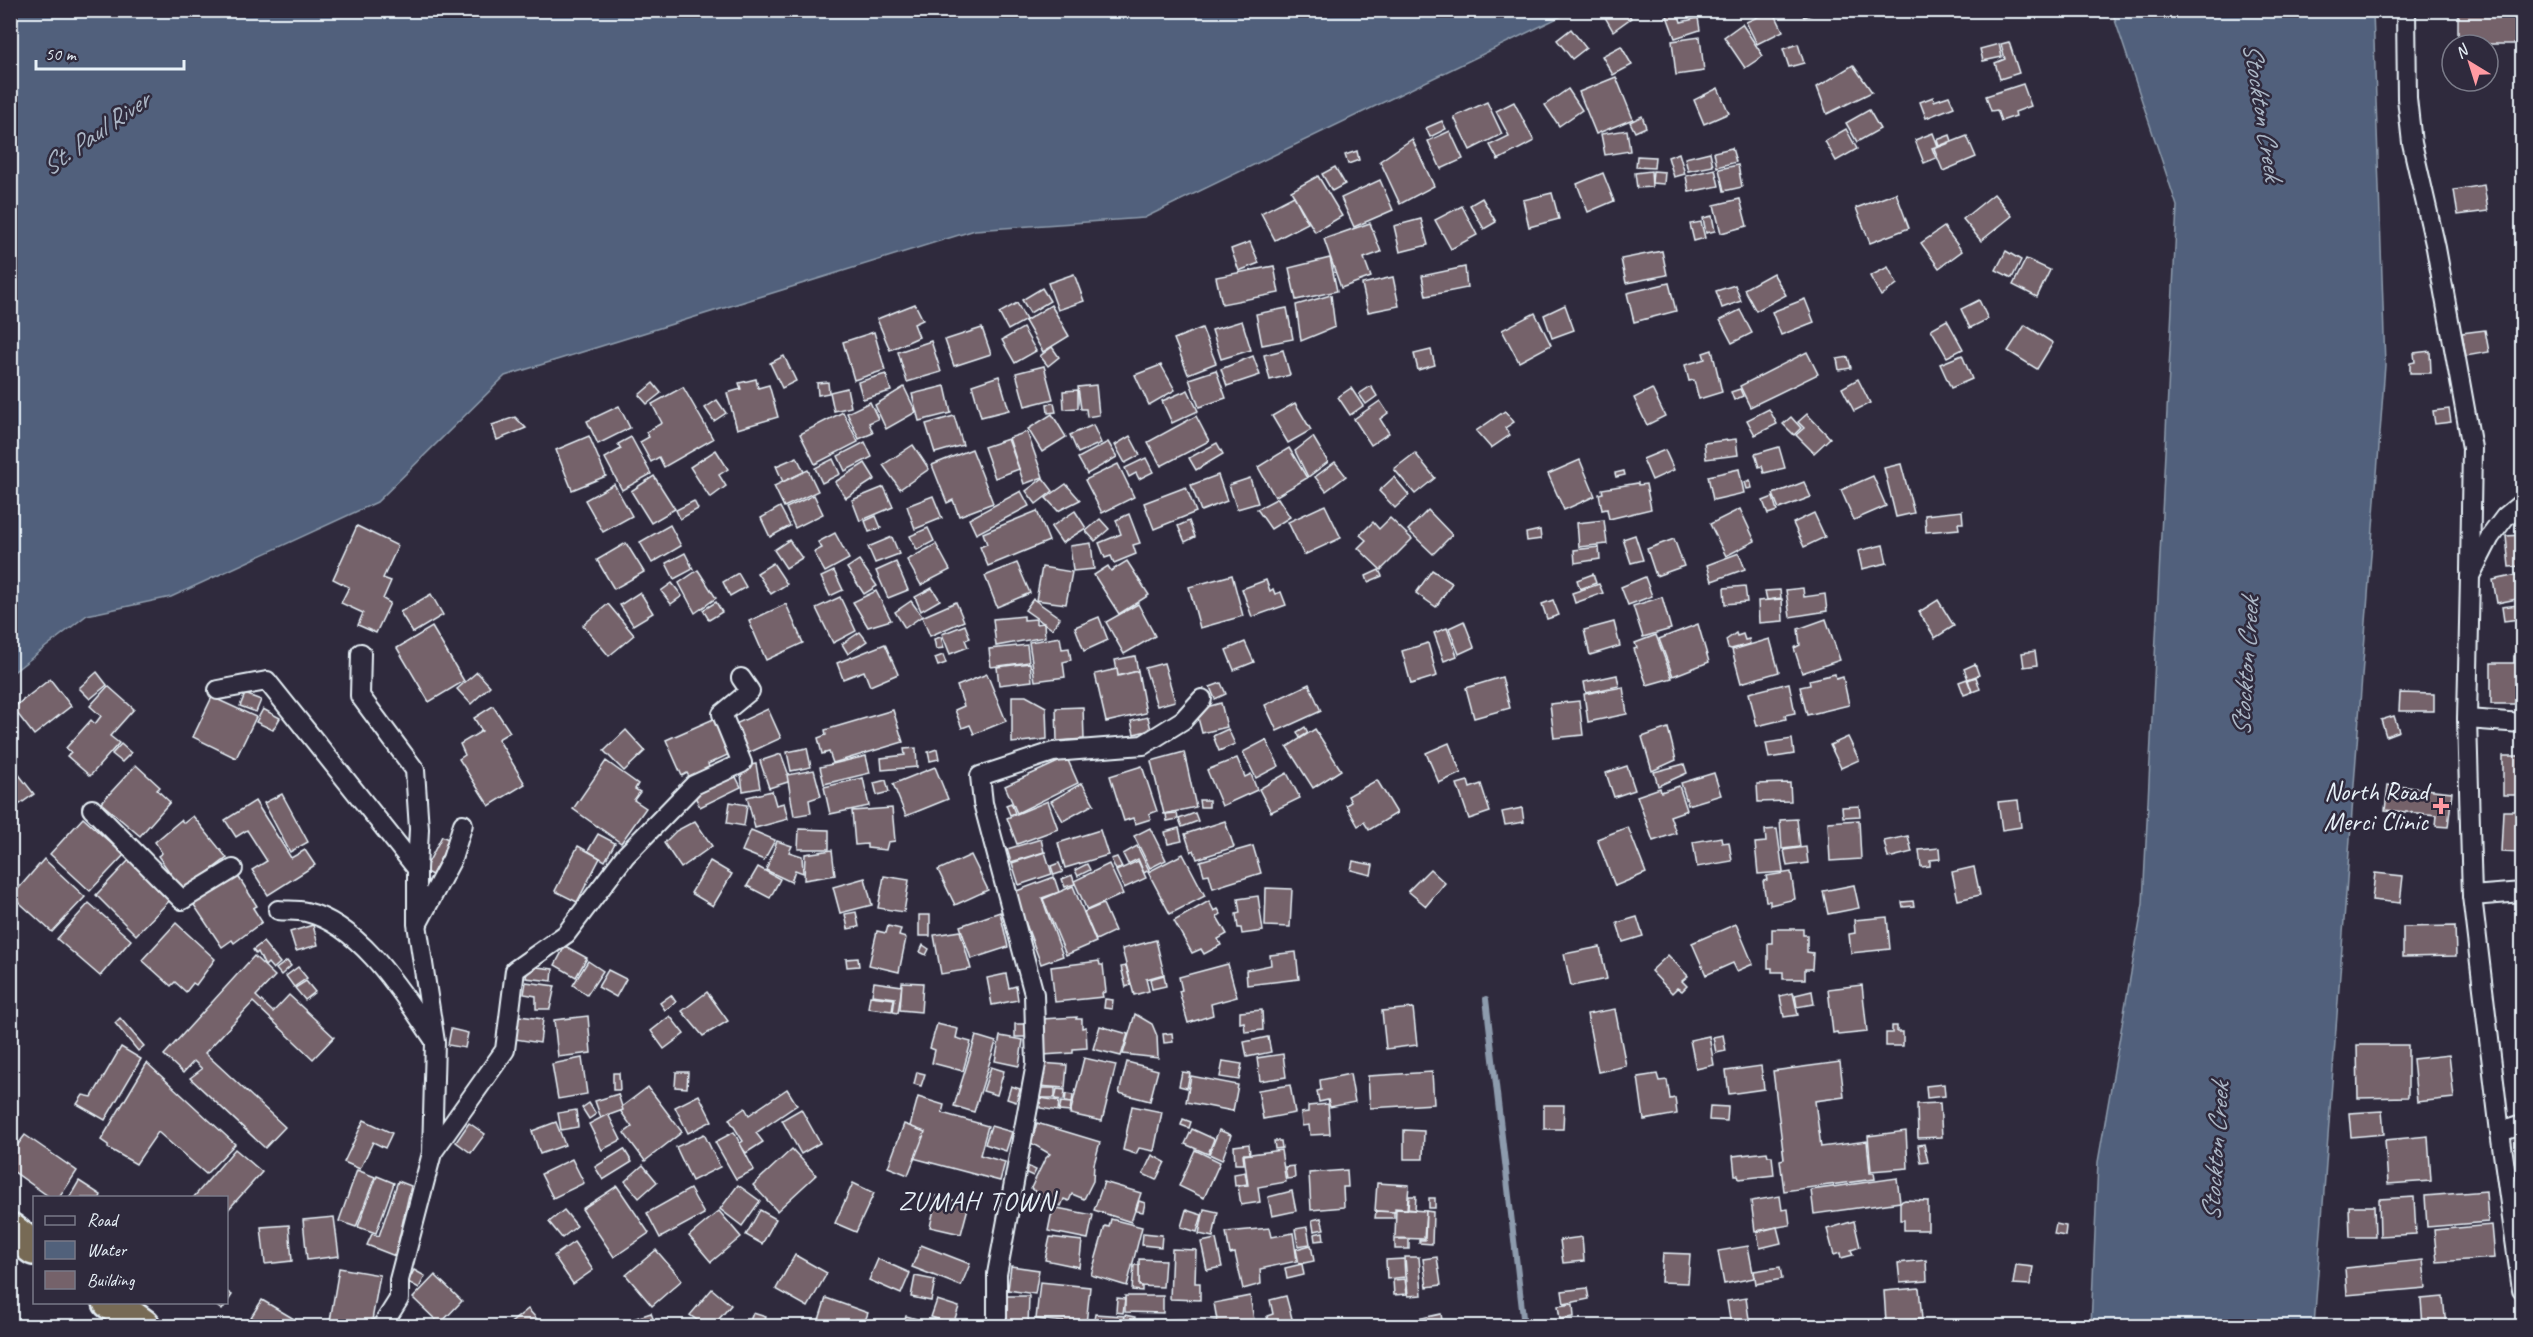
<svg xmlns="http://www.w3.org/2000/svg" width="2533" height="1337" font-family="Caveat,sans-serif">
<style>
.water{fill:#51617b;stroke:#8d9bad;stroke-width:1.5}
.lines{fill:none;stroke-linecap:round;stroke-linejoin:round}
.stream{stroke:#8d9bad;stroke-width:6}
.building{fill:#75626a;stroke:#e8f1f8;stroke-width:1.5}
.street-casing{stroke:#e8f1f8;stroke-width:22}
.highway-casing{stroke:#e8f1f8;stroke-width:38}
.street{stroke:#2f2a3d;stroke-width:18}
.highway{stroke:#776a54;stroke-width:33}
.poi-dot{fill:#ff9aa2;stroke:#2f2a3d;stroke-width:2}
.labels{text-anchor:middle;stroke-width:5;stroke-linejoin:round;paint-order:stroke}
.poi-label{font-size:26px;fill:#e8f1f8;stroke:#2f2a3d;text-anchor:end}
.water-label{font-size:27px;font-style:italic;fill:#acb7c6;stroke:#2f2a3d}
.neighbourhood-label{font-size:27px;letter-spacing:1.5px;fill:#e8f1f8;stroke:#2f2a3d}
</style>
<rect width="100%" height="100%" fill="#2f2a3d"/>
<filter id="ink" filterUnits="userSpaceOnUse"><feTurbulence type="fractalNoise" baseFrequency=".0167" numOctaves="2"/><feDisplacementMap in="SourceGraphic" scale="12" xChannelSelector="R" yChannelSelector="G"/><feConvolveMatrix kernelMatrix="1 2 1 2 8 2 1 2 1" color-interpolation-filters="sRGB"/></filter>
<g filter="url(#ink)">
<g class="water">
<polygon points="11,10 1572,10 1572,11 1144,218 975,230 505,376 377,502 171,597 87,615 11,674"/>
<polygon points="2112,11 2373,11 2385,365 2314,1326 2091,1326 2098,1162 2143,904 2177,206"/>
</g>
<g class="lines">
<polyline class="stream" points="1486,999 1524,1326"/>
</g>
<g class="building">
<polygon points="1601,10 1626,10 1631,18 1613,31"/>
<polygon points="1773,10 1783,31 1757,44 1746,22"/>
<polygon points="1801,10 1825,10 1804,17"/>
<rect x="2458" y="11" width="57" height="33"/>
<polygon points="1678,12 1681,22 1698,18 1700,30 1675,38 1667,16"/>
<polygon points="1742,24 1763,56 1745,68 1724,37"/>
<polygon points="1571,29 1586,48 1572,59 1557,40"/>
<polygon points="1700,37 1704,71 1676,75 1672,41"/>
<polygon points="2009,42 2019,73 2000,79 1995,63 2005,59 2001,44"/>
<polygon points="1798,44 1804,63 1789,67 1783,49"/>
<polygon points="1999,44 2002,57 1983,61 1980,49"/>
<polygon points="1621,46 1632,65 1613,75 1602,56"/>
<polygon points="1853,65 1872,92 1827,114 1817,87"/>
<polygon points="1616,77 1633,119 1596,134 1579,92"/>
<polygon points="2023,84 2031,106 2015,112 2016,116 2001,121 1997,110 1991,111 1986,96"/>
<polygon points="1718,88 1729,113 1704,124 1694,100"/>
<polygon points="1568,89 1582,110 1559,126 1545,105"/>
<polygon points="1949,96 1954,107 1926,118 1920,102 1933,97 1934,101"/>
<polygon points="1487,102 1502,134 1470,150 1454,117"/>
<polygon points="1514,102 1534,141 1498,160 1490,145 1509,136 1496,111"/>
<polygon points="1869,110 1880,129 1857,142 1846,123"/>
<polygon points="1642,116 1646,127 1635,132 1630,122"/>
<polygon points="1442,121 1446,129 1430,137 1426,128"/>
<polygon points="1846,129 1857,149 1836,161 1825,141"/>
<polygon points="1627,130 1630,151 1605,155 1601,134"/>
<polygon points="1450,131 1463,159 1441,169 1428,141"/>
<polygon points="1933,133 1938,146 1932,148 1936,158 1924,163 1915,140"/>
<polygon points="1950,135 1952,141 1939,146 1937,140"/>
<polygon points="1967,136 1976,157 1943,171 1934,149"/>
<polygon points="1412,139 1434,186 1400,204 1380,161"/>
<polygon points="1732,148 1736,162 1717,167 1714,152"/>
<polygon points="1357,151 1359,160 1348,164 1345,155"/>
<polygon points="1710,152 1713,166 1688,171 1685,158"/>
<polygon points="1679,153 1685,174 1674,177 1668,157"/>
<polygon points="1637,156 1655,157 1654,168 1636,167"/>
<polygon points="1738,165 1742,187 1724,191 1719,169"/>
<polygon points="1335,167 1345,184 1332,191 1322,174"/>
<polygon points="1715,169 1719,186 1689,192 1686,176"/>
<polygon points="1651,171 1652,187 1637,188 1635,173"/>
<polygon points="1653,171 1665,172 1664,184 1652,183"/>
<polygon points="1603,173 1614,201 1588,212 1577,184"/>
<polygon points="1318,176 1342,216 1315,232 1291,191"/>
<polygon points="1380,180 1393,210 1354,227 1341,198"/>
<polygon points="2484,185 2488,211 2458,215 2454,190"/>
<polygon points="1552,193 1559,219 1529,227 1523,200"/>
<polygon points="1896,193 1909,228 1870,243 1856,208"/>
<polygon points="1994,194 2012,216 1981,241 1963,219"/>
<polygon points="1294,196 1308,223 1275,240 1261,213"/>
<polygon points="1482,198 1496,222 1484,229 1470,205"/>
<polygon points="1740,199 1747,226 1721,233 1714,205"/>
<polygon points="1462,206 1477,235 1451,249 1435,220"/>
<polygon points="1712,216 1715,231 1706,233 1703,218"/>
<polygon points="1421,219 1428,245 1400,252 1394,226"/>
<polygon points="1701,222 1705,238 1694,241 1690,224"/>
<polygon points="1370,223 1381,252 1364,258 1371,277 1341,288 1324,239"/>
<polygon points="1944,227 1962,251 1939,268 1921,243"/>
<polygon points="1250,242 1259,263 1239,271 1231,249"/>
<polygon points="1662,251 1667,275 1626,283 1621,259"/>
<polygon points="2006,251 2021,260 2012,278 1996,270"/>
<polygon points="1330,258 1337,291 1296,300 1289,268"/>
<polygon points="2026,259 2050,270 2037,297 2013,285"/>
<polygon points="1274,266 1279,293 1222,304 1216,277"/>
<polygon points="1465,267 1467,288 1426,296 1422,276"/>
<polygon points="1888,267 1897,284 1881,296 1870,276"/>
<polygon points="1773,273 1786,295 1756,311 1744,289"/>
<polygon points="1074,274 1084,301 1058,310 1048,283"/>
<polygon points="1393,277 1399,306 1368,312 1362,284"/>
<polygon points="1669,283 1676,311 1634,322 1627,293"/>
<polygon points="1735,285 1741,301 1722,308 1716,291"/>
<polygon points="1042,288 1050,301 1030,313 1022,300"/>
<polygon points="1331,295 1335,327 1301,341 1296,305"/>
<polygon points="1805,299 1814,322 1781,335 1772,312"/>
<polygon points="1979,300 1988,319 1970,328 1961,309"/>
<polygon points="1017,303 1026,320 1008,330 999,313"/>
<polygon points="915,304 923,320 914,324 919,337 890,350 877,319"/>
<polygon points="1051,305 1069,336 1043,352 1025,321"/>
<polygon points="1565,305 1574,330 1552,338 1544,315"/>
<polygon points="1287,308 1293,339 1262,345 1256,314"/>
<polygon points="1740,310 1752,333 1732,343 1720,320"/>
<polygon points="1535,313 1551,345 1519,362 1502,330"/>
<polygon points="1947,320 1963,349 1947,357 1931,329"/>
<polygon points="1242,321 1251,350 1221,359 1212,330"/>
<polygon points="2025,325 2053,343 2037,369 2008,351"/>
<polygon points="982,328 991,354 954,366 945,340"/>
<polygon points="1023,328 1036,351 1015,363 1002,340"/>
<polygon points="1202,328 1216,363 1188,374 1174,339"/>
<polygon points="2485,330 2489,352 2466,356 2462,333"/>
<polygon points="874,332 885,370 854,380 843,342"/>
<polygon points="931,341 941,372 907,382 898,352"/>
<polygon points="1052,347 1059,357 1048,366 1040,356"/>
<polygon points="1283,350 1290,375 1270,380 1264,355"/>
<polygon points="1431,350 1435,365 1418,370 1414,354"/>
<polygon points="1712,350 1722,392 1699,399 1694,380 1689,381 1685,365 1705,359 1703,353"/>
<polygon points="2430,351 2431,373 2410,373 2410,363 2415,362 2414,353"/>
<polygon points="1807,352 1818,374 1750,407 1740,386"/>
<polygon points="1962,355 1972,379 1951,388 1940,364"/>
<polygon points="784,356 796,381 782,388 770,363"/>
<polygon points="1253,356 1260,375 1227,386 1221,369"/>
<polygon points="1848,357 1851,368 1839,370 1837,359"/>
<polygon points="1161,365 1175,390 1149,405 1135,375"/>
<polygon points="1044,366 1053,399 1025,406 1016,373"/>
<polygon points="1216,370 1226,398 1199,407 1189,379"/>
<polygon points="886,374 891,391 863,399 858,382"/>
<polygon points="999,376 1009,410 981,417 972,385"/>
<polygon points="756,379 758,388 769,385 778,417 737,429 727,393 741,389 739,383"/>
<polygon points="1858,379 1870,403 1854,411 1842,388"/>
<polygon points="828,382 829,393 818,395 817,383"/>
<polygon points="653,383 661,393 647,404 639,395"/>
<polygon points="1096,385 1099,415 1087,417 1086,409 1081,409 1078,387"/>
<polygon points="945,386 951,413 919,421 912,394"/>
<polygon points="1371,386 1377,396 1366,404 1359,394"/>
<polygon points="683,387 713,439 664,467 659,457 651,462 640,442 649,437 646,432 662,423 652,404"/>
<polygon points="904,387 916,412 886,429 875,405"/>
<polygon points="847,388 851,407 834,411 830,392"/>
<polygon points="1351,388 1363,406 1350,415 1338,397"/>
<polygon points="1652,389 1665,416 1647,425 1634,398"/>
<polygon points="1740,389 1743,396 1734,400 1731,392"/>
<polygon points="1078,390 1078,408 1064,409 1063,391"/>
<polygon points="1188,390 1198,411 1172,423 1162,401"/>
<polygon points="717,400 726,413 714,421 705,408"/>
<polygon points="1380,401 1388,413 1380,419 1389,433 1371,445 1354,419"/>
<polygon points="870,402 878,419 869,423 873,433 859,439 847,413"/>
<polygon points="1054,403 1056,412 1048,413 1047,404"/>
<polygon points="1295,403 1311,430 1288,443 1272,416"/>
<polygon points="619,406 630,428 598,444 587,421"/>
<polygon points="1769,409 1777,424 1755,435 1747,420"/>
<polygon points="2449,409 2451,422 2435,424 2433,411"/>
<polygon points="1505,411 1514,422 1505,428 1510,435 1491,448 1476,431"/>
<polygon points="843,412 858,442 815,464 800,434"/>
<polygon points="1052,414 1066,437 1042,452 1028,429"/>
<polygon points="1807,414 1830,438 1814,453 1796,435 1804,428 1798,422"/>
<polygon points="954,416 963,445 935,453 926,424"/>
<polygon points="1196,416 1209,441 1161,466 1148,442"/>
<polygon points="515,417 526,428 497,440 492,425"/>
<polygon points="1791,417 1801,428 1794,435 1783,424"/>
<polygon points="1093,425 1101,443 1078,453 1070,435"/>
<polygon points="1027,432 1043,477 1024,484 1009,438"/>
<polygon points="589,436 606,476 572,490 556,450"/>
<polygon points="1130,436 1140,455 1125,463 1115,445"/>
<polygon points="631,437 651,474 622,490 605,458 621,449 618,444"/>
<polygon points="1313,437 1328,462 1308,477 1295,451"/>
<polygon points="1008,439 1019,469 995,478 984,447"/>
<polygon points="1736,439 1738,455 1706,459 1704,443"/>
<polygon points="865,442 872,457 845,471 838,456"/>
<polygon points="1108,442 1117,457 1087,474 1078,458"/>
<polygon points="1217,443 1223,454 1196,470 1189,458"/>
<polygon points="913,445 929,469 900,489 883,465"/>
<polygon points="1779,447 1785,468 1764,473 1762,466 1759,467 1755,454"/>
<polygon points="1289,448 1307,478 1275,497 1258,467"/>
<polygon points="972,449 993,503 959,516 953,500 947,503 932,465"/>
<polygon points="716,450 728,469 719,475 726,486 710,498 690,467"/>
<polygon points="1665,450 1674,470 1652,480 1643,459"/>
<polygon points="1415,453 1435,478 1415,494 1394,469"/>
<polygon points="797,457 804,472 783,482 776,466"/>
<polygon points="1146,458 1153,472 1139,479 1136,473 1129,477 1125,468"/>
<polygon points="833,459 840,474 822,483 815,468"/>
<polygon points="1580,460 1595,496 1564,510 1548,474"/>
<polygon points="1335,462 1346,476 1326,491 1315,477"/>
<polygon points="865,463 875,479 846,498 835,482"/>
<polygon points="1118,464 1134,497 1102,513 1085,480"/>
<polygon points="1901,464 1914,513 1896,517 1884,468"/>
<polygon points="1739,469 1744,493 1713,500 1708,476"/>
<polygon points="808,470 818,491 784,507 774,486"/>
<polygon points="1624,471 1625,475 1616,477 1615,473"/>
<polygon points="1218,475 1227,501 1201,511 1191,485"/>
<polygon points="654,476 675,509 651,523 631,491"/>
<polygon points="1873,476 1886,506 1854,520 1841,490"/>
<polygon points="1394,477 1409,495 1395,508 1379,491"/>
<polygon points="1043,478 1053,491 1036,504 1026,491"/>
<polygon points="1250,478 1258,503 1237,509 1229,485"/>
<polygon points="1750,480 1752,488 1747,489 1745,482"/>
<polygon points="1804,482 1811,497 1779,509 1773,494"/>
<polygon points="1638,483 1638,485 1646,484 1651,509 1609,519 1607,509 1602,510 1599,494 1603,493 1602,489"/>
<polygon points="614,484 632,516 603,532 585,500"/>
<polygon points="1066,484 1080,500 1058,511 1046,498"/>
<polygon points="884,487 893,507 860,521 852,500"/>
<polygon points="1186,487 1196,512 1154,529 1144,503"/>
<polygon points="1021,491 1029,506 976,534 969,519"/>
<polygon points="814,495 823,514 795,528 786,508"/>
<polygon points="933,496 942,518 915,529 907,506"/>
<polygon points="1773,497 1777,511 1768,514 1763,501"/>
<polygon points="1278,498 1290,517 1271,529 1257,509"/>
<polygon points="694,501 698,509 680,519 676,510"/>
<polygon points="1325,505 1341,538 1304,555 1288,522"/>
<polygon points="780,507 790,526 770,537 761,518"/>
<polygon points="1740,509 1755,541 1726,556 1710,524"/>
<polygon points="1428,510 1452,535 1433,554 1408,530"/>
<polygon points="1037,511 1049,541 988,566 980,547 987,544 983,533"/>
<polygon points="1075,511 1086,528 1062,543 1051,527"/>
<polygon points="1962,511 1963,523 1958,523 1959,529 1926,532 1925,515"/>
<polygon points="1814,513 1825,537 1804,547 1793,523"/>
<polygon points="1129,514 1140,543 1133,545 1136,554 1114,563 1111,556 1105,558 1099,543 1121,534 1116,520"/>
<polygon points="876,516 881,528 869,532 865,521"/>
<polygon points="1390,518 1412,539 1381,570 1358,548 1366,540 1360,535 1373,522 1379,529"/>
<polygon points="1100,519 1109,529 1095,541 1086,531"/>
<polygon points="1604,520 1607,544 1579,547 1577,523"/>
<polygon points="1189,521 1195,537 1185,542 1178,526"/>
<polygon points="670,525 681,546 652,563 640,542"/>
<polygon points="357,526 398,546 383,578 391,581 383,599 390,603 376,633 358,625 363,613 341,603 349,587 333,579"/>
<polygon points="928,528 934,541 917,550 910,536"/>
<polygon points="1540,530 1541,539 1527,541 1526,533"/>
<polygon points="835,533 849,559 825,572 814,552 822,548 818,542"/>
<polygon points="1635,535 1643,560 1631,563 1623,539"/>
<polygon points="2522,535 2522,566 2509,567 2506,536"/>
<polygon points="892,537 899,554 875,563 868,547"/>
<polygon points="1674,539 1684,566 1656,576 1647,549"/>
<polygon points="789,540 802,558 786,568 774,550"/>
<polygon points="626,543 644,572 614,589 597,560"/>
<polygon points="1091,543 1094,569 1073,571 1070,546"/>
<polygon points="936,544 950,570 921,585 907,560"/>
<polygon points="1883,545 1887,563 1862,569 1858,551"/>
<polygon points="1599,547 1600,559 1575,563 1574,550"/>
<polygon points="685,553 693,569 674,579 666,563"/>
<polygon points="1739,553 1745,569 1712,581 1707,565"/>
<polygon points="859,560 877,586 864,594 847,568"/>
<polygon points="1127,561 1149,595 1119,614 1094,575 1108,566 1111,571"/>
<polygon points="896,562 908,590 888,598 876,571"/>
<polygon points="773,563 787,584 771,594 757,573"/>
<polygon points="1017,563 1030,593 997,607 985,576"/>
<polygon points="1042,567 1072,572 1066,604 1036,600"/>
<polygon points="698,570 716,598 695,613 679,583"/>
<polygon points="1379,570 1382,576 1368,582 1366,576"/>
<polygon points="1432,570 1452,583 1436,607 1416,593"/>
<polygon points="834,571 843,590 830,596 821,577"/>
<polygon points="738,573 746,587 730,596 723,582"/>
<polygon points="1593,574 1596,583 1580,589 1577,580"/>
<polygon points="2522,574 2522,598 2497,603 2493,580"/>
<polygon points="1232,575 1243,616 1200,628 1189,587"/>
<polygon points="1645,577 1652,596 1628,605 1621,587"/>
<polygon points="1266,580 1270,591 1273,589 1275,594 1281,592 1286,605 1252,617 1242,589"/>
<polygon points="672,583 682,596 671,604 661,591"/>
<polygon points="1599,584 1603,593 1575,603 1572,593"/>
<polygon points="1745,586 1747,602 1725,604 1724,588"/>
<polygon points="932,588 940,600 921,611 915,597"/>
<polygon points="1803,588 1804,597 1825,594 1827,611 1790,617 1786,590"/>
<polygon points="1780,590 1781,598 1767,600 1765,591"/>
<polygon points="876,591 891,620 868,627 853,602"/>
<polygon points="640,592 653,613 633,625 620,605"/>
<polygon points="431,594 443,615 413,633 400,612"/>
<polygon points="840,597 856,631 833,643 816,608"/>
<polygon points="1662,597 1671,629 1643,637 1633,606"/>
<polygon points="1033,599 1060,618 1052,629 1025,610"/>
<polygon points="1782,599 1783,621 1759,623 1758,601"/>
<polygon points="1553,600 1559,615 1547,619 1542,604"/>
<polygon points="1938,600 1954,626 1935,638 1919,612"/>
<polygon points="911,601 922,616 905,628 895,612"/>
<polygon points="716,602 722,612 709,620 703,610"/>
<polygon points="956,602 964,621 930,636 922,617"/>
<polygon points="608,604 634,635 609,656 583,625"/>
<polygon points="786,604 803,643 766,660 749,621"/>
<polygon points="1138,604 1155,636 1124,654 1106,622"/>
<polygon points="2518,605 2519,619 2504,621 2502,607"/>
<polygon points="1024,616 1024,620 1036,619 1036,624 1044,623 1045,637 996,646 993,619"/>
<polygon points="1099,617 1108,640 1084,651 1075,627"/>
<polygon points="1826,619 1840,660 1802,673 1794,648 1800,645 1798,629"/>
<polygon points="1464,621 1474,647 1459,654 1449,628"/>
<polygon points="1614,622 1620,646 1590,655 1584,630"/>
<polygon points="1698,624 1709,662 1673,676 1659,639"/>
<polygon points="965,625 970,638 965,640 968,647 950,654 942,634"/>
<polygon points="432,627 464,681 429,702 397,648"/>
<polygon points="1447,628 1457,656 1444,661 1434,633"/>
<polygon points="860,632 867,641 848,654 842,644"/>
<polygon points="1736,633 1737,636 1743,634 1745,640 1749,639 1750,644 1731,649 1728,648 1726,640"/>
<polygon points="1656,635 1672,678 1647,685 1634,649 1637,648 1635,643"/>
<polygon points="941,637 944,648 936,649 934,639"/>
<polygon points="1060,637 1062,649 1069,648 1071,660 1063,662 1065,677 1035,681 1029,642"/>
<polygon points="1770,639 1779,672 1741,683 1732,650"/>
<polygon points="1245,642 1254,662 1234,670 1226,650"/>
<polygon points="1428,643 1437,676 1411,684 1402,651"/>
<polygon points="885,644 898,674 870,686 864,671 843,679 837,663"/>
<polygon points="1027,645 1029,662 991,667 989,649"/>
<polygon points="2035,651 2037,665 2024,667 2022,653"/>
<polygon points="943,655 946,663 938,666 935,658"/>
<polygon points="1135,656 1138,671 1118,676 1115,660"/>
<polygon points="2514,656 2522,656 2522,704 2491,704 2491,663 2514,663"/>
<polygon points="1030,663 1032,681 999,685 997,667"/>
<polygon points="1164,663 1175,701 1157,706 1145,668"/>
<polygon points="1975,664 1979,675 1968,679 1964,669"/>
<polygon points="1117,669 1118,676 1138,671 1146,713 1106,722 1095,674"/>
<polygon points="97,672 107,685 90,699 79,688"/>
<polygon points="477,672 490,686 471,704 457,689"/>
<polygon points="987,674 1006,721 974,734 970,725 962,728 955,710 964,706 957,686"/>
<polygon points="1835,674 1836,679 1843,677 1849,705 1807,715 1800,687 1810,685 1809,680"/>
<polygon points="1617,675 1619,686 1586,693 1584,682"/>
<polygon points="1502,677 1510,708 1474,718 1466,688"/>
<polygon points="1976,677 1980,689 1972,692 1968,680"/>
<polygon points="50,679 71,706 34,735 13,708"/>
<polygon points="1967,679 1972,692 1964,695 1959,682"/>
<polygon points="1221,683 1226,694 1215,699 1210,687"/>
<polygon points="1789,683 1795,713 1785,715 1786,719 1757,726 1749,693"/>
<polygon points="1309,684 1321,711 1277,731 1265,705"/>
<polygon points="108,686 134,709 110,736 119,743 90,776 67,756 71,752 66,748 91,720 95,724 101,716 90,706"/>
<polygon points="1623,687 1627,714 1588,722 1584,694"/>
<polygon points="2400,693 2434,694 2434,711 2399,711"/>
<polygon points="245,694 261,700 256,712 240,706"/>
<polygon points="1012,696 1026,696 1046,707 1047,739 1012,743"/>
<polygon points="212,697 256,717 236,758 193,737"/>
<polygon points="1579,701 1583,735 1554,738 1550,704"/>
<polygon points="1221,703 1227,727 1202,733 1196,710"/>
<polygon points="493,706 510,732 498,739 525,784 489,806 459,759 465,755 460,744 482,731 474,718"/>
<polygon points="1083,707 1084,739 1057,741 1056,708"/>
<polygon points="263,709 280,718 273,730 256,722"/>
<polygon points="768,709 781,738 744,755 731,726"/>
<polygon points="893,710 903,742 833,763 829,752 822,754 818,738 826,735 825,730"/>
<polygon points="2394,716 2399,731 2386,736 2381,720"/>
<polygon points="718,717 734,752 708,764 711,773 692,782 687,773 682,776 666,740"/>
<polygon points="1148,717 1151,730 1134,734 1131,721"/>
<polygon points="1305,727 1308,733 1300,738 1297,732"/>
<polygon points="1668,728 1676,760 1652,771 1642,737"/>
<polygon points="1228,729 1235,744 1219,751 1213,736"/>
<polygon points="1315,729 1341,770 1313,788 1287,747"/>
<polygon points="626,730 645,751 624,771 604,751"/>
<polygon points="1848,737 1859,760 1841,768 1830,745"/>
<polygon points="1792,739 1794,754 1769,758 1766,743"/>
<polygon points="1266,740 1279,766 1256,778 1243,752"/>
<polygon points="1449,743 1461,773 1439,783 1426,753"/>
<polygon points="121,744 131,753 122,762 112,754"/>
<polygon points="807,748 811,767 791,771 787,752"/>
<polygon points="916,748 917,767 882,770 881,758 905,755 904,749"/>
<polygon points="937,749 939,759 930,761 928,752"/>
<polygon points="1184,752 1196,807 1164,814 1151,761"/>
<polygon points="781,754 791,781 769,788 760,761"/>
<polygon points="866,756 870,773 824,784 820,767"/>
<rect x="2503" y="756" width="19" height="39"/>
<polygon points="1067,758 1078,783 1017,813 1005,786"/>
<polygon points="1237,758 1245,777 1251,774 1257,790 1222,806 1207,770"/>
<polygon points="606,761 638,784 635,789 640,792 634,800 646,808 621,843 573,809"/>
<polygon points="10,763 34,794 10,811"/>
<polygon points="756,764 760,788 743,791 740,767"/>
<polygon points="1684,764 1687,773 1658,786 1654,772"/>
<polygon points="136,765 160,787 157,790 170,802 140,836 101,803"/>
<polygon points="1142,766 1157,811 1149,814 1151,819 1135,824 1133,818 1124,821 1110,776"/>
<polygon points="1627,766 1635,790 1614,797 1606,773"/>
<polygon points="935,767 948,799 906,816 893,784"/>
<polygon points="814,770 821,796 809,800 811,813 794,816 787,775"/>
<polygon points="733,771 741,787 700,807 692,790"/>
<polygon points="1287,773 1300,798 1271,812 1259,789"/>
<polygon points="1714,773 1721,795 1688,805 1681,783"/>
<polygon points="863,778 869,806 830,814 824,787"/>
<polygon points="886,780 889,792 877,795 874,783"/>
<polygon points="1377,780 1397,813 1369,830 1364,822 1358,826 1346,805 1351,802 1348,796"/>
<polygon points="1468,781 1470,788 1481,784 1490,812 1469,819 1457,784"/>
<polygon points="1082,783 1094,804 1063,821 1051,801"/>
<polygon points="1790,783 1791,801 1758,802 1757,784"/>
<polygon points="2388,785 2452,792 2448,827 2436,826 2437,815 2385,810"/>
<polygon points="1679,786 1687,810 1670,816 1676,833 1653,841 1637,796 1660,788 1661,792"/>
<polygon points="772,791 776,805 784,803 788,819 755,828 747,797"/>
<polygon points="282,794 308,842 290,852 264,803"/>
<polygon points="1199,800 1209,800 1209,807 1200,807"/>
<polygon points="2018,800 2021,827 2002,830 1998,802"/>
<polygon points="255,801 291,858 305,850 315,865 268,895 252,870 267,861 247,830 236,837 225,820"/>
<polygon points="1048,801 1058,829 1017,844 1007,818"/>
<polygon points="730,802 747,805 744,826 727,823"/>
<polygon points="1011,803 1015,813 1010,815 1006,805"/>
<polygon points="1859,806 1860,816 1843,817 1842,807"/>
<polygon points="892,808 895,841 888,842 886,850 867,848 867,844 855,845 852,811"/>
<polygon points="1522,808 1524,822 1505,825 1502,812"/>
<polygon points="2503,811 2522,811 2522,853 2501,852"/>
<polygon points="1177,813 1178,819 1167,821 1166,814"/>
<polygon points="1195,813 1198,821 1182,827 1179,819"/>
<polygon points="193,816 227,858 183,891 158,856 162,853 155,842 181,820 184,823"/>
<polygon points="83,818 124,855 90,891 50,854"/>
<polygon points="1797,819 1800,847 1782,849 1780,820"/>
<polygon points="1859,820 1861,859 1830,861 1828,822"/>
<polygon points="695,821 712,846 681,868 664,843 676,831"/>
<polygon points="1225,821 1234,847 1197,859 1194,850 1191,852 1185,834"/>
<polygon points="1628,827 1646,873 1615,886 1597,839"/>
<polygon points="1150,828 1166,860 1150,868 1134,836"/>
<polygon points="1179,828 1182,841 1168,844 1165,832"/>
<polygon points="799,829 829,830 829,849 798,849"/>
<polygon points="1777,829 1783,872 1758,874 1755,843 1766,842 1765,830"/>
<polygon points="751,830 775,840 764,860 742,851"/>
<polygon points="1100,830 1108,855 1065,868 1058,843"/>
<polygon points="598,834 615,843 605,861 588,851"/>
<polygon points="442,836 450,840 432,875 424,871"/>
<polygon points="1908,836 1912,852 1888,858 1884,841"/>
<polygon points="1721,837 1722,843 1729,842 1732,861 1697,867 1693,842"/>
<polygon points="1041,839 1044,852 1011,862 1007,849"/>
<polygon points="777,841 792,846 789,852 802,856 803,873 795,870 791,882 766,870"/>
<polygon points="578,846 600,858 577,902 555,891"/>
<polygon points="1137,846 1149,870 1144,873 1138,859 1128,864 1123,854"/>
<polygon points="1253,846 1261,873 1213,888 1209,874 1204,875 1200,861"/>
<polygon points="1806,847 1808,863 1787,866 1784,850"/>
<polygon points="1939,848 1940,859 1930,860 1930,866 1921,867 1919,850"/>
<polygon points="832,850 835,875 804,880 805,854"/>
<polygon points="1045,852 1052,874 1019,885 1012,863"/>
<polygon points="1183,854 1205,896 1170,914 1148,872"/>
<polygon points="971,855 988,890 955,905 938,870"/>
<polygon points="1117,857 1122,867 1116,870 1111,859"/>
<polygon points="44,859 85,897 52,932 12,896"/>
<polygon points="130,859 171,899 136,935 96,895"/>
<polygon points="710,861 732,874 713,906 691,893"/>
<polygon points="1138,861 1146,878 1124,888 1116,871"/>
<polygon points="1353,861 1373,865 1371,875 1351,870"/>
<polygon points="1059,863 1063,872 1054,875 1051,866"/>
<polygon points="1087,864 1090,870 1078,876 1075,870"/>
<polygon points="1109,864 1123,894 1087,910 1074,881"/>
<polygon points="758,867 780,879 770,898 747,886"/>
<polygon points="1974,867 1980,895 1958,900 1952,872"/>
<polygon points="1430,869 1445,883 1426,906 1408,891"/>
<polygon points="1791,872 1795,899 1770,905 1770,901 1766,901 1763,881 1767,880 1766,876"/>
<polygon points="236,873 257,906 253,908 262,922 234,943 232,940 222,947 192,902"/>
<polygon points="2375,873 2403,876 2400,903 2372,900"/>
<polygon points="1072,875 1075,884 1065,887 1062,879"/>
<polygon points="884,876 909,880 904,912 878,908"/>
<polygon points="1054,877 1059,892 1042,898 1063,956 1041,964 1014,892"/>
<polygon points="865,878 872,905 840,913 833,887"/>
<polygon points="1854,885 1859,908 1828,914 1823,891"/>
<polygon points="1073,886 1096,942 1066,955 1043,899"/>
<polygon points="1266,888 1292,889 1290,927 1265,926"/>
<polygon points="1258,896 1263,931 1242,934 1241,928 1238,928 1236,914 1240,913 1238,899"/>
<polygon points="1209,901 1214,911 1218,909 1221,914 1217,917 1227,934 1218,939 1221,945 1204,954 1201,949 1192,953 1174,921"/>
<polygon points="1913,901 1914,906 1903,907 1902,902"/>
<polygon points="89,903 131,940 100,976 57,939"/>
<polygon points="1103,904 1115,931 1096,940 1084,912"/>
<polygon points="856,912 859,927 848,929 845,914"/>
<polygon points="1000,912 1008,947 971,959 960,926"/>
<rect x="919" y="915" width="11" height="21"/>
<polygon points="1637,917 1643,936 1623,942 1617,923"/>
<polygon points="1887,917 1890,949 1851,953 1849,934 1855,933 1854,920"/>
<polygon points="176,923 215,959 196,985 193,983 186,992 175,982 171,986 142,960"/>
<polygon points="1736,924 1753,964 1737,971 1733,963 1706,975 1692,943"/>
<polygon points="313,925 318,945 296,951 290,932"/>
<polygon points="888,926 901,929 899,936 906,938 899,972 869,965 877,931 886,933"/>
<polygon points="2455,926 2456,956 2403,957 2403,927"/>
<polygon points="1772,929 1803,929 1803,935 1807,935 1807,952 1813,953 1812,969 1805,969 1805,979 1783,979 1783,972 1772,972 1772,968 1768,968 1768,943 1772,943"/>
<polygon points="960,931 971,969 941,974 934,935"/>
<polygon points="1156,940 1164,974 1146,979 1149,991 1134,995 1122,949"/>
<polygon points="263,942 280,963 273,969 268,963 265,966 258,952 256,954 253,950"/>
<polygon points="923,945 929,949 926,955 920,952"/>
<polygon points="565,946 587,958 576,977 555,965"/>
<polygon points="1600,947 1607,979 1571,986 1564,954"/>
<polygon points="1296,952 1299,979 1247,985 1246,970 1271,965 1270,955"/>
<polygon points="1668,955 1688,976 1682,981 1687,986 1682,991 1677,988 1672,993 1651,971"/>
<polygon points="254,956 275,976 256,996 273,1012 289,995 334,1037 313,1059 253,1002 205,1053 285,1127 265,1148 190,1078 202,1069 194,1061 183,1073 164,1055"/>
<polygon points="858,958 859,966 847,967 846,959"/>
<polygon points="287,961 291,966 281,975 276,969"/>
<polygon points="588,961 603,971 587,995 573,985"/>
<polygon points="1099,961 1100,965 1103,965 1106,992 1102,993 1103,997 1055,1002 1051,967"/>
<polygon points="1228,964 1237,997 1211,1004 1213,1015 1188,1023 1179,991 1182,990 1179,977"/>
<polygon points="528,966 553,969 552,981 526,978"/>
<polygon points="1126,966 1131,985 1126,987 1121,967"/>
<polygon points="298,967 307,978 294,987 286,976"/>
<polygon points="608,970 626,979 616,997 598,987"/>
<polygon points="1006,974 1009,988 1016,986 1018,1000 992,1005 987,978"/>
<polygon points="1164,975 1166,986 1152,989 1150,979"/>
<polygon points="306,981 315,992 305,1000 295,988"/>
<polygon points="526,982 555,986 550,1009 536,1009 536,996 524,994"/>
<polygon points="874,982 902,986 898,1013 893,1012 895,998 872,995"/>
<polygon points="902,982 923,983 921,1012 900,1010"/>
<polygon points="1862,985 1867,1032 1838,1035 1837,1032 1833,1033 1828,989"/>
<polygon points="1812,991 1814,1004 1797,1007 1795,995"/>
<polygon points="707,992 728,1021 703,1036 682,1011"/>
<polygon points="1793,993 1798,1015 1784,1017 1780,996"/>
<polygon points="671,995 676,1002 665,1010 660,1003"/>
<polygon points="870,996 894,999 892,1011 868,1008"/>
<polygon points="1105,999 1113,1000 1112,1009 1104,1008"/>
<polygon points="1413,1008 1417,1045 1386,1049 1382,1011"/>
<polygon points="1615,1009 1626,1066 1598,1072 1587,1014"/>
<polygon points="1262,1010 1263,1030 1245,1032 1244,1022 1240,1023 1240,1012"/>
<polygon points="1135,1014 1152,1024 1157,1036 1158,1058 1123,1054"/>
<polygon points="519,1016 543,1019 540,1043 515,1039"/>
<polygon points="588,1016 591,1053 558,1057 554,1020"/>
<polygon points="670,1016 684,1034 664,1049 651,1031"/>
<polygon points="1077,1017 1076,1019 1082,1019 1082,1028 1086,1027 1087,1048 1073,1049 1073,1053 1043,1055 1041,1019"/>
<polygon points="120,1018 144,1046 138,1051 115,1023"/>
<polygon points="937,1024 958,1029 956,1038 971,1042 963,1071 932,1063 935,1050 930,1048"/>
<rect x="1015" y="1024" width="11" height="13"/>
<polygon points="1100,1026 1128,1034 1121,1056 1093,1049"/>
<polygon points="1892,1026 1897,1026 1897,1032 1903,1032 1903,1046 1886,1046 1886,1033 1892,1033"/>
<polygon points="451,1029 468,1033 465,1048 448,1045"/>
<polygon points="1172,1033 1173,1042 1164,1043 1163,1034"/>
<polygon points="1723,1035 1726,1051 1716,1053 1713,1037"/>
<polygon points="976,1036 996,1042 974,1112 954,1106"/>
<polygon points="1000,1036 1023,1040 1019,1066 995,1061"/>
<polygon points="1709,1036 1714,1065 1696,1069 1690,1040"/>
<polygon points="1268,1037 1271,1052 1247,1057 1244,1042"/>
<polygon points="2357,1045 2408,1045 2408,1097 2358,1098"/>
<polygon points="121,1047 141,1059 105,1120 77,1104 83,1095 92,1097"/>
<polygon points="1283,1054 1286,1077 1260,1081 1257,1058"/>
<polygon points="2449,1055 2454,1098 2417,1102 2413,1059"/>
<polygon points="582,1058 587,1094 558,1099 552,1064"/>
<polygon points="1084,1058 1116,1065 1102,1121 1070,1114"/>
<polygon points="1223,1061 1242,1064 1239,1080 1220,1077"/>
<polygon points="1127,1062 1158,1070 1150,1101 1119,1093"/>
<polygon points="1840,1062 1844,1097 1815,1101 1821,1147 1867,1141 1870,1173 1874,1173 1875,1179 1784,1191 1780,1160 1784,1159 1773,1071"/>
<polygon points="147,1063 235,1144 206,1174 158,1132 136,1164 108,1148 108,1145 101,1140"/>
<polygon points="1040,1063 1067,1065 1065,1088 1038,1086"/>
<polygon points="1761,1066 1764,1089 1729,1094 1726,1071"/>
<polygon points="991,1067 1004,1071 997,1095 983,1091"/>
<polygon points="676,1072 688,1072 687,1088 675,1087"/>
<polygon points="917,1072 925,1074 921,1086 914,1084"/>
<polygon points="1182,1072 1190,1073 1187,1088 1179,1086"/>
<polygon points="1432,1072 1434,1104 1370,1108 1368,1076"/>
<polygon points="613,1073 619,1073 620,1090 613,1090"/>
<polygon points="1350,1074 1355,1102 1330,1107 1328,1100 1319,1102 1317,1091 1321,1090 1320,1080"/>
<polygon points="1657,1074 1659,1081 1667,1080 1670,1099 1675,1098 1677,1114 1644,1120 1638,1077"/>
<polygon points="1191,1076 1238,1085 1233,1111 1186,1102"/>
<polygon points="1944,1084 1945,1096 1927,1098 1926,1086"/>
<polygon points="1290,1085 1295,1113 1263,1119 1258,1090"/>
<polygon points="1011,1086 1020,1089 1016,1102 1007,1099"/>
<polygon points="648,1087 682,1132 645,1161 624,1133 632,1127 619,1109"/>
<polygon points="1038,1088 1055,1088 1055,1098 1037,1098"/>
<polygon points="787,1089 797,1105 756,1133 763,1142 746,1153 739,1144 743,1141 729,1119 745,1108 749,1115"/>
<polygon points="1057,1089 1065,1090 1064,1100 1055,1099"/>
<polygon points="618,1094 623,1110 601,1118 595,1101"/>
<polygon points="1066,1094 1073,1095 1072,1103 1065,1102"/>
<polygon points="699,1095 712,1121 688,1133 675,1107"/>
<polygon points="918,1097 944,1105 942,1113 988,1126 980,1155 1005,1162 1000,1181 902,1155"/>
<polygon points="1041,1098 1059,1101 1058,1111 1040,1108"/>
<polygon points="1061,1102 1071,1103 1070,1112 1059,1111"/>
<polygon points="589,1103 596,1114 589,1119 582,1108"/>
<polygon points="1940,1103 1942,1137 1918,1138 1917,1104"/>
<polygon points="1328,1104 1330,1134 1310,1135 1309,1125 1302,1126 1301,1113 1308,1112 1308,1106"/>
<polygon points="1544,1105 1564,1105 1563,1129 1544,1129"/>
<polygon points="1132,1106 1162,1112 1154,1151 1139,1148 1136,1154 1123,1150"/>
<polygon points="1710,1106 1728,1107 1727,1121 1709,1120"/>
<polygon points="801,1109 820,1143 801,1154 782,1120"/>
<polygon points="576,1110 578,1127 561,1130 558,1113"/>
<polygon points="2382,1111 2384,1134 2351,1137 2349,1113"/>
<polygon points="608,1114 621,1140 602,1150 589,1124"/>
<polygon points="1183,1119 1191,1122 1189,1128 1181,1125"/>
<polygon points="364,1120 392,1133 385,1148 373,1142 360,1169 344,1162"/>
<polygon points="556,1122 565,1145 540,1154 532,1131"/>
<polygon points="469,1123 485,1134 471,1153 456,1142"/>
<polygon points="1037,1123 1100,1142 1094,1164 1093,1181 1084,1199 1072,1194 1069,1201 1064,1199 1061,1206 1054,1203 1052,1207 1037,1200 1040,1195 1031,1188 1045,1159 1050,1154 1031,1143"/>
<polygon points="904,1124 925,1132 908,1175 888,1167"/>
<polygon points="991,1126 1012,1132 1006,1151 985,1144"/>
<polygon points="1192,1129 1214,1139 1208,1154 1185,1144"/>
<polygon points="1219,1130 1231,1135 1222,1160 1209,1154"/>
<polygon points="1404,1130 1424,1131 1423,1159 1404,1159"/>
<polygon points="1906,1131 1908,1168 1871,1171 1868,1136"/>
<polygon points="734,1132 754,1170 736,1179 715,1142"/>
<polygon points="704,1134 720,1167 692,1181 676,1147"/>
<polygon points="25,1135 77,1171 59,1198 51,1198 10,1169 10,1155"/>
<polygon points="2428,1136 2431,1181 2388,1184 2385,1140"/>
<polygon points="1274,1141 1281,1141 1282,1148 1275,1149"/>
<polygon points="1249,1144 1250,1154 1243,1154 1244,1164 1235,1164 1234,1146"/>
<polygon points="1924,1144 1928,1162 1921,1163 1918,1145"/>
<polygon points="235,1149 262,1172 226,1212 226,1198 193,1198"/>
<polygon points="624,1149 632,1162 603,1180 595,1167"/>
<polygon points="792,1149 816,1175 777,1211 753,1185"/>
<polygon points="1195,1150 1220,1162 1204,1198 1179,1186"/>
<polygon points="1281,1150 1286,1182 1258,1187 1260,1202 1241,1205 1238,1186 1248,1185 1244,1155"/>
<polygon points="1767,1152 1768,1156 1772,1156 1774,1175 1739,1179 1738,1175 1735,1175 1733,1156"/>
<polygon points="1152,1155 1165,1162 1156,1180 1143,1174"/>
<polygon points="572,1159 584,1183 553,1198 541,1174"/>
<polygon points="643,1165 657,1182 639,1198 625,1181"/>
<polygon points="1025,1165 1036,1170 1033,1176 1022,1171"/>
<polygon points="1294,1166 1295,1178 1287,1179 1285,1167"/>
<polygon points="357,1170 375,1177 356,1227 339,1221"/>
<polygon points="1347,1170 1348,1187 1343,1187 1344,1207 1311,1210 1309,1173"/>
<polygon points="1245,1172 1247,1184 1235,1186 1234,1174"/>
<polygon points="377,1176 394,1183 376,1233 358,1227"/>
<polygon points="1897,1178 1900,1202 1814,1214 1811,1190"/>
<polygon points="79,1181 101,1195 100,1198 69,1198"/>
<polygon points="398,1181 411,1186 395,1256 367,1245 372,1234 379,1236"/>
<polygon points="1104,1182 1141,1193 1131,1222 1094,1210"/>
<polygon points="853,1183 874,1193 856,1232 835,1223"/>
<polygon points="1377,1183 1409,1185 1407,1209 1395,1208 1395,1212 1375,1211"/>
<polygon points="738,1185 760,1201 742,1226 720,1209"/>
<polygon points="617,1186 649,1233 614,1257 582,1209"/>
<polygon points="690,1189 704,1214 660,1238 647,1213"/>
<polygon points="1292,1191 1296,1211 1272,1216 1268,1197"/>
<polygon points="2486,1191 2488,1222 2427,1227 2425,1196"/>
<polygon points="937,1196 969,1204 961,1234 930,1227"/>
<polygon points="1409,1196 1416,1196 1415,1210 1408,1209"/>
<polygon points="1780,1196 1782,1210 1788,1209 1790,1225 1755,1231 1751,1201"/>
<polygon points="2414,1197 2416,1234 2380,1236 2379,1199"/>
<rect x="1429" y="1198" width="6" height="10"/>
<polygon points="1905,1200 1928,1201 1928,1230 1904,1230 1904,1220 1900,1220 1900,1202"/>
<polygon points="1139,1201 1145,1203 1143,1212 1136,1211"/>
<polygon points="2349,1206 2374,1206 2375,1237 2350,1237"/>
<polygon points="1057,1208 1093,1215 1088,1239 1048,1231 1051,1216"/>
<polygon points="1204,1209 1218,1212 1213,1237 1199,1234"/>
<polygon points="1396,1209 1426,1211 1424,1239 1395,1238"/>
<polygon points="564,1210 577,1226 562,1238 549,1222"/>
<polygon points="760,1210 776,1219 762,1244 746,1235"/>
<polygon points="1186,1210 1202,1215 1197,1232 1181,1227"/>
<polygon points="719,1211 741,1237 711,1262 689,1236"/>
<polygon points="1376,1211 1394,1212 1394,1218 1375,1218"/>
<polygon points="1426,1211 1433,1212 1432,1244 1419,1243 1419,1240 1425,1240"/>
<polygon points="334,1217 339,1256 307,1260 303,1220"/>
<polygon points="1321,1218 1324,1229 1314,1231 1312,1220"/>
<polygon points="1111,1219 1142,1227 1127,1286 1091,1275 1105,1226 1109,1227"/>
<polygon points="1854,1221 1860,1247 1851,1250 1853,1255 1841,1258 1840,1253 1834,1255 1827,1229"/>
<polygon points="2056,1224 2066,1226 2065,1236 2054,1234"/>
<polygon points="289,1225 292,1261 265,1264 261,1227"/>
<polygon points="2492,1225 2495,1258 2437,1262 2434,1230"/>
<polygon points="1307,1227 1310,1244 1298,1246 1295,1229"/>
<polygon points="1777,1227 1781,1243 1760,1248 1757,1232"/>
<polygon points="1270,1228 1272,1237 1293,1233 1297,1261 1260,1269 1261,1284 1243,1289 1235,1253 1230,1254 1226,1232"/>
<polygon points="1323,1232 1324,1240 1315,1241 1314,1234"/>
<polygon points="1143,1233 1162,1235 1161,1247 1142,1245"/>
<polygon points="1050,1237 1082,1241 1079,1267 1045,1260"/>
<polygon points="1582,1237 1584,1261 1563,1263 1560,1240"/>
<polygon points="1216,1239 1222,1267 1207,1270 1201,1242"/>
<rect x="1395" y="1239" width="14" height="10"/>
<polygon points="574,1242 593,1270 573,1284 554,1256"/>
<polygon points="921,1245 970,1264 961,1286 912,1267"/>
<polygon points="1311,1245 1314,1261 1299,1264 1296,1249"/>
<polygon points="1748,1246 1754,1278 1724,1284 1718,1251"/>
<polygon points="1172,1249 1196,1250 1195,1283 1200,1283 1200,1300 1170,1299"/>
<polygon points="656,1250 682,1280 652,1306 626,1275"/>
<polygon points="1663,1253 1690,1254 1688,1283 1661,1282"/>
<polygon points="795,1255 827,1273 808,1307 776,1289"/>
<polygon points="1405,1257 1419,1257 1422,1295 1408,1296"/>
<polygon points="1437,1257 1441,1285 1427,1287 1423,1259"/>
<polygon points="878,1259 910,1273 901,1294 869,1280"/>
<polygon points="1139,1259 1165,1260 1163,1287 1139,1286"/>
<polygon points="1404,1259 1405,1277 1387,1279 1386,1260"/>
<polygon points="1926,1260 1927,1281 1900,1283 1898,1263"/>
<polygon points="2423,1260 2426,1288 2347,1295 2345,1268"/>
<polygon points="1302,1264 1304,1275 1287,1279 1285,1268"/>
<polygon points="1134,1265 1139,1265 1139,1286 1142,1286 1142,1291 1132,1290"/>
<polygon points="2016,1265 2033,1267 2030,1285 2013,1284"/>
<polygon points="1011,1266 1039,1270 1035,1294 1008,1290"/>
<polygon points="1780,1267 1782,1279 1756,1284 1754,1271"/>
<polygon points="339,1268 380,1275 371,1326 330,1321"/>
<polygon points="414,1270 425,1276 419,1288 408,1282"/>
<polygon points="435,1275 462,1301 440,1324 413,1298"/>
<polygon points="915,1276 935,1280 931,1301 911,1297"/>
<polygon points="1405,1279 1407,1294 1394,1295 1393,1280"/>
<polygon points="1040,1282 1090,1287 1086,1324 1036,1319"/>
<polygon points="1587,1288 1589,1299 1564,1304 1562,1291"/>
<polygon points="1919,1288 1922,1319 1886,1322 1884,1291"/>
<polygon points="712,1289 731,1305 713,1326 705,1326 690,1315"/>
<polygon points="226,1291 232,1295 222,1310 211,1302 226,1302"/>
<polygon points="1004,1296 1029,1296 1028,1326 1003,1326"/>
<polygon points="1125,1296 1163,1296 1163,1313 1125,1312"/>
<polygon points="1250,1296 1255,1326 1218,1326 1214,1303"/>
<polygon points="1286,1296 1294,1326 1269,1326 1267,1316 1273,1314 1270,1300"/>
<polygon points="2443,1297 2446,1326 2423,1326 2421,1299"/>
<polygon points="826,1298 868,1313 863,1326 817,1326"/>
<polygon points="1117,1298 1125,1299 1123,1313 1116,1312"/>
<polygon points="1746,1298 1750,1326 1731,1326 1727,1301"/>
<polygon points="262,1300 306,1326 258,1326 260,1322 251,1317"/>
<polygon points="937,1300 959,1307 953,1324 931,1317"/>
<polygon points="1573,1304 1574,1317 1560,1319 1558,1306"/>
<polygon points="528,1309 543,1326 507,1326"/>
<polygon points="651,1313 656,1326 612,1326"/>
<polygon points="753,1313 766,1317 763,1326 748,1326"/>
<polygon points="1095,1314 1124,1316 1123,1326 1093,1326"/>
<polygon points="1441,1314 1443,1326 1418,1326 1417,1319"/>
<polygon points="1125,1315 1135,1317 1134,1326 1124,1326"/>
<polygon points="906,1316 928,1322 927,1326 903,1326"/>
<polygon points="1189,1319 1189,1325 1215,1321 1215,1326 1160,1326 1160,1320"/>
<polygon points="242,1320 252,1326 238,1326"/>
<polygon points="1793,1320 1803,1321 1802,1326 1792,1326"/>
<rect x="1804" y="1321" width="9" height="5"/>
<polygon points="1768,1322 1788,1326 1768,1326"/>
</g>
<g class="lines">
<defs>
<g id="street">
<polyline points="2406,10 2407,98 2412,143 2436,248 2472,448 2470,571"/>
<polyline points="2522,503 2505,517 2490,537 2470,576 2467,719 2472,896 2500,1132 2522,1290"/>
<polyline points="361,653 360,696 415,770 419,829 417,869"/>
<polyline points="218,690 267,681 417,869 417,924 435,1042 432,1153 399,1280 399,1299 382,1326"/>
<polyline points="2467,719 2522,723"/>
<polyline points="92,809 182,900 233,869"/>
<polyline points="2472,896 2522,892"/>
<path d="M278,910C287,911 297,910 306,912C361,925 403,994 433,1038"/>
<polyline points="418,923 452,859 463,824"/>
<polyline points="2500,1132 2522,1125"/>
<polyline points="432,1153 505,1050 515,970 566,934 625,856 694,785 742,763 722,714 750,691 741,678"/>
<polyline points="997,1326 997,1274 1036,1064 1034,994 983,803 980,776 1053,752 1143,745 1183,720 1202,699"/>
</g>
<g id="highway">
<polyline points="10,1230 34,1248"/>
<polyline points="110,1302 143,1326"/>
</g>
</defs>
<use href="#street" class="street-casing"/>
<use href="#highway" class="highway-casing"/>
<use href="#street" class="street"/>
<use href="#highway" class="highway"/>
</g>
</g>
<path class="poi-dot" d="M2438 797h6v6h6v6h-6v6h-6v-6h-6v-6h6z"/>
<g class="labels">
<g class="poi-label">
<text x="2428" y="800">North Road<tspan x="2428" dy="30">Merci Clinic</tspan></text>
</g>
<g class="water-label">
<text transform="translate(2263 111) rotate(81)" y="9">Stockton Creek</text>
<text transform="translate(95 133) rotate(-35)" y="9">St. Paul River</text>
<text transform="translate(2245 667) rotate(-86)" y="9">Stockton Creek</text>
<text transform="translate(2215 1152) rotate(-86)" y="9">Stockton Creek</text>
</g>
<g class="neighbourhood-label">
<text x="977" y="1210">ZUMAH TOWN</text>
</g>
</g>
<rect width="2533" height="1337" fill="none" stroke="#2f2a3d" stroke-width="36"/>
<rect x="18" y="18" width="2497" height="1301" fill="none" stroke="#e8f1f8" stroke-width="2" filter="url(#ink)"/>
<rect x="33" y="1196" width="195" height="108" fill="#2f2a3d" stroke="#797a88" stroke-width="1.5"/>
<rect x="45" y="1216" width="30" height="9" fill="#2f2a3d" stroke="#797a88" stroke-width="1.5"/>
<text x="87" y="1226" font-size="18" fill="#e8f1f8">Road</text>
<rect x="45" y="1241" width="30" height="18" fill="#51617b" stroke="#797a88" stroke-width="1.5"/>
<text x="87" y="1256" font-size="18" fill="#e8f1f8">Water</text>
<rect x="45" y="1271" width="30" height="18" fill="#75626a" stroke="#797a88" stroke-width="1.5"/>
<text x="87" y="1286" font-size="18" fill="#e8f1f8">Building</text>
<g transform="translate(2470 63) rotate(322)"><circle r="28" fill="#2f2a3d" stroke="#797a88" stroke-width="1.5"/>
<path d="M0-4.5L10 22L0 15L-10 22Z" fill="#ff9aa2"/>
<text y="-9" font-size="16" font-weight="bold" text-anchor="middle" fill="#e8f1f8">N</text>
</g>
<path d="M36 60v9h148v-9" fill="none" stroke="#e8f1f8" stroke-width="3"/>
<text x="45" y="60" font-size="18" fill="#e8f1f8" stroke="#2f2a3d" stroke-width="4.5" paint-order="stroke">50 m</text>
</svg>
